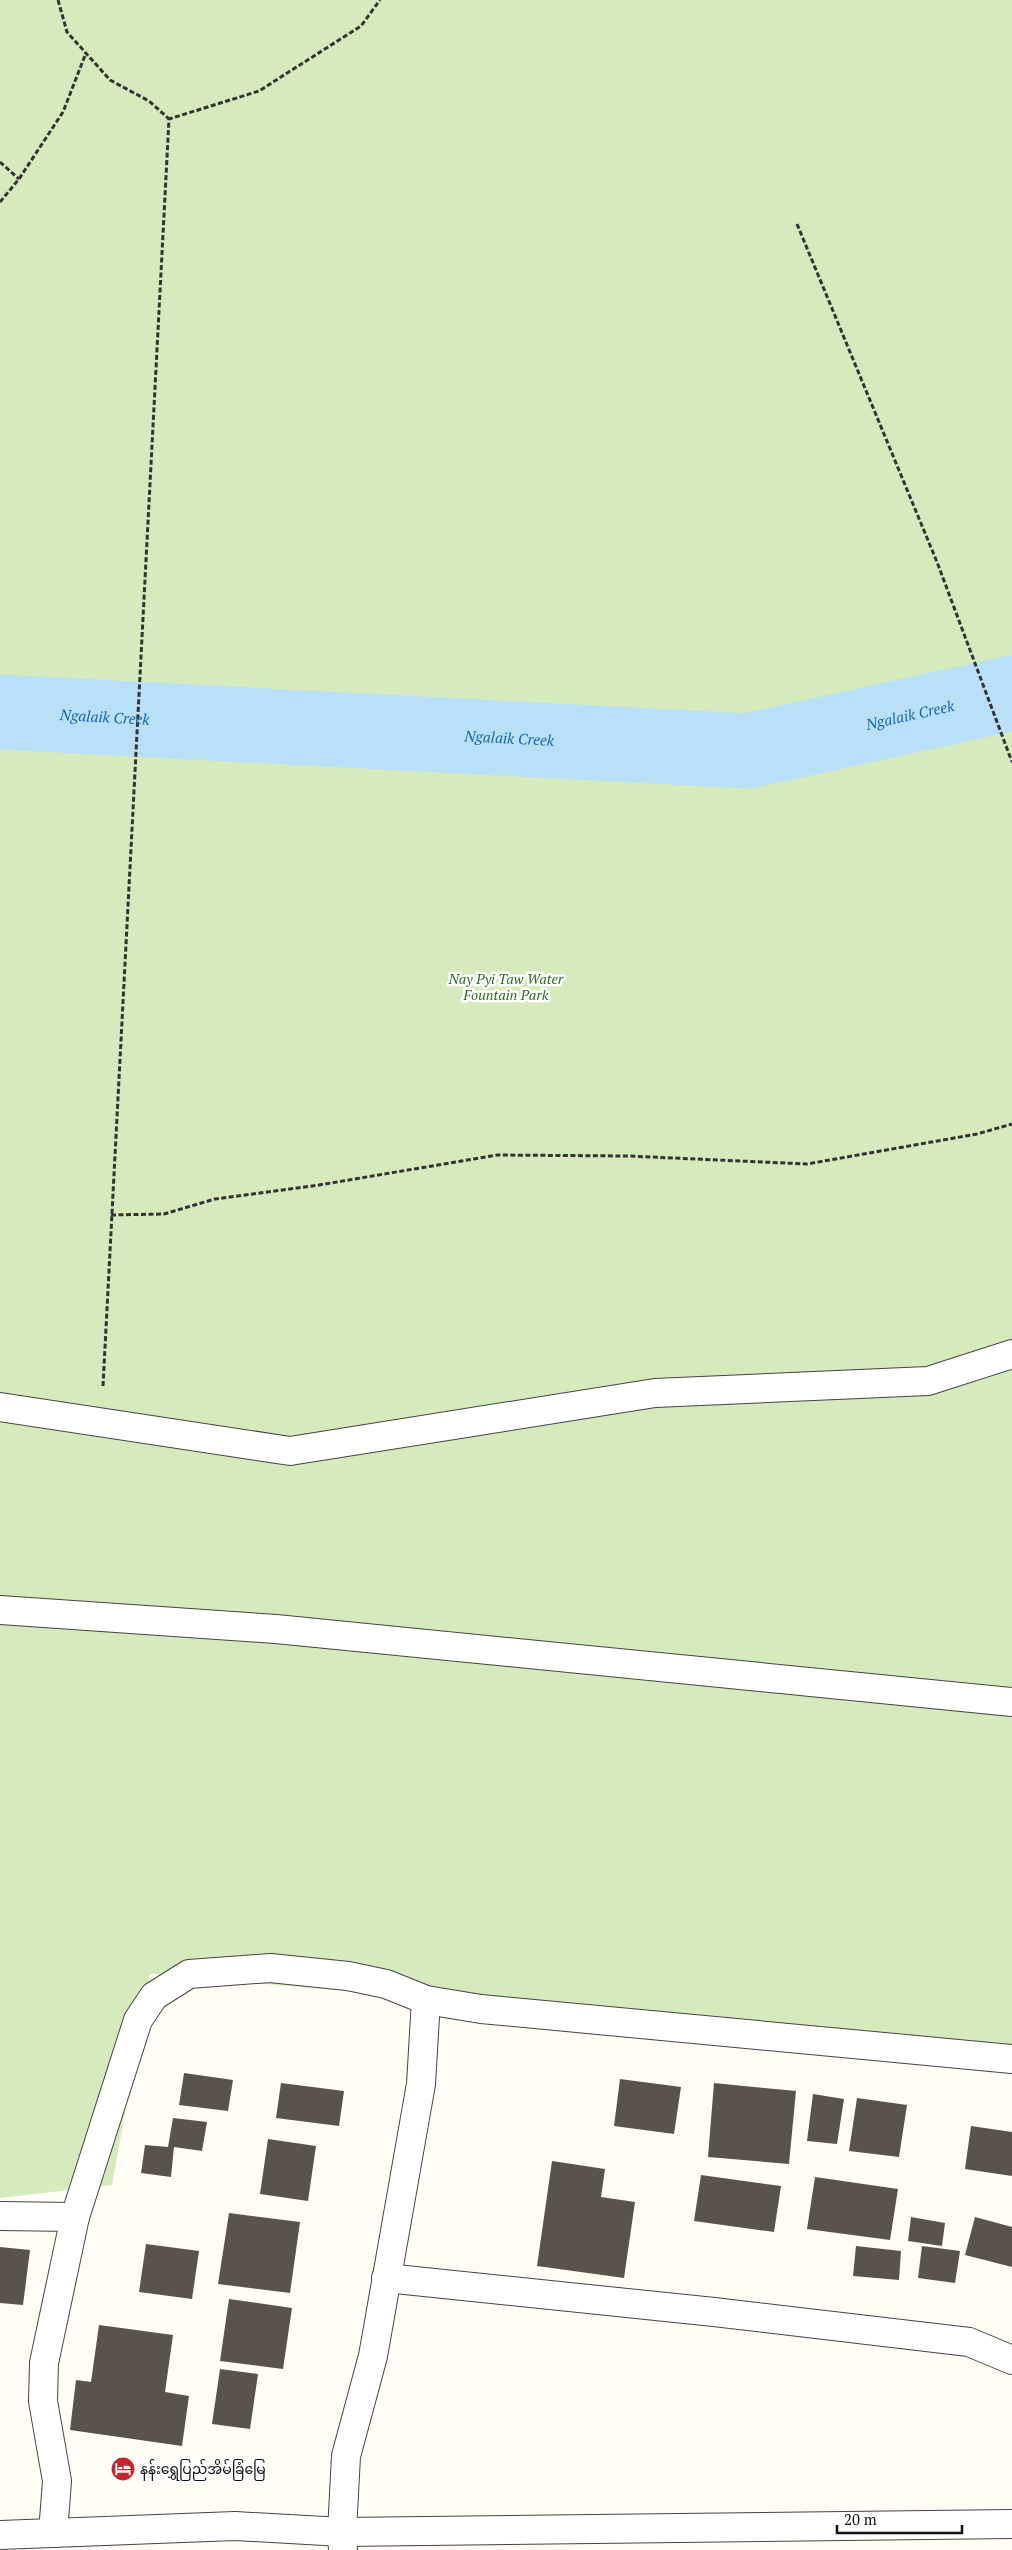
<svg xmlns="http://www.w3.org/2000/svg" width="1012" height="2550" font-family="'PT Serif','Noto Sans Myanmar',serif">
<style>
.green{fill:#d5ebbd}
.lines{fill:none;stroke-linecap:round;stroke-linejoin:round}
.river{stroke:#b9e0f7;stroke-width:75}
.building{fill:#5a524d}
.minor-casing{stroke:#444;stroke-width:30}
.path{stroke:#333;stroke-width:3;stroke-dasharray:5 2.5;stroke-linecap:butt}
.minor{stroke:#fff;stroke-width:28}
.labels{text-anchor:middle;stroke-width:5;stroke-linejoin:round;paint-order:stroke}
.park-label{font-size:14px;font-style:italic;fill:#2f6b1f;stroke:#fff}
.poi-label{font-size:14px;fill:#111;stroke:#fff;text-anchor:start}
.water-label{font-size:15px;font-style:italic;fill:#1768a6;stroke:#fff}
</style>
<rect width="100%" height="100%" fill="#fffdf5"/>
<polygon class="green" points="0,0 1012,0 1012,2049 150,1974 112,2185 0,2198"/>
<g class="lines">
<path class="river" id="s1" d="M0,712L748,751L1012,693"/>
</g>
<g class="building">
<polygon points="184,2073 233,2080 228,2111 179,2105"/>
<polygon points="620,2079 681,2087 674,2134 614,2126"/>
<polygon points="281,2083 344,2091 339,2126 276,2118"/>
<polygon points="714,2083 796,2091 789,2164 708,2157"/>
<polygon points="813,2094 844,2099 837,2144 807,2141"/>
<polygon points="857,2098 907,2105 899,2157 849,2151"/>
<polygon points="173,2118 207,2122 202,2151 174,2147 171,2177 141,2173 145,2145 168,2147"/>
<polygon points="971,2126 1012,2132 1012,2176 965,2169"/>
<polygon points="268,2139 316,2146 308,2201 260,2194"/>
<polygon points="552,2161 605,2169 601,2197 635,2202 624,2278 537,2266"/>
<polygon points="701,2175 781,2186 774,2232 694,2221"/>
<polygon points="815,2177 898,2189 890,2240 807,2229"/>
<polygon points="229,2213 300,2222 290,2293 218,2284"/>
<polygon points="911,2217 945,2223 942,2246 908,2241"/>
<polygon points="975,2217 1012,2227 1012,2267 965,2255"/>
<polygon points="146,2244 199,2251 192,2299 139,2292"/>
<polygon points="856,2246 901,2251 899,2280 853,2276"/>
<polygon points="922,2246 960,2251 955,2283 918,2278"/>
<polygon points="0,2247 30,2250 23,2305 0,2303"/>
<polygon points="229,2299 292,2308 283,2369 220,2361"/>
<polygon points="99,2325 173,2335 165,2392 189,2396 182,2446 70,2430 76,2380 91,2382"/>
<polygon points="220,2369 258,2374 250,2429 212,2424"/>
</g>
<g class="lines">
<defs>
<g id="minor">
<polyline points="0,1407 290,1451 655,1393 928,1381 1012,1354"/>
<polyline points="0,1610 276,1629 1012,1702"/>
<polyline points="0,2216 75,2217"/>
<polyline points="386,2278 714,2312 969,2342 1012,2360"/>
<polyline points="53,2533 57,2481 43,2401 44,2363 75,2217 138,2020 154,1996 189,1974 270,1968 348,1976 386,1984 426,2000 481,2009 1012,2059"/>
<polyline points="0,2535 235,2526 342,2532 1012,2524"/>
<polyline points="343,2550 342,2532 346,2456 373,2356 421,2084 426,2000"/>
</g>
</defs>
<use href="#minor" class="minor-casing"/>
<g class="path">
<polyline points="58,0 67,32 110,80 149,101 169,119"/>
<polyline points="0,162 19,179"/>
<polyline points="0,202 19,179 63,112 86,53"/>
<polyline points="797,224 937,562 1012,762"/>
<polyline points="111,1215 164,1214 215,1199 319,1185 497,1155 628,1156 807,1164 977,1134 1012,1124"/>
<polyline points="103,1386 169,119 259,91 361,26 380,0"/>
</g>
<use href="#minor" class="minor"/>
</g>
<defs>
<symbol id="hotel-disc" viewBox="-11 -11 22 22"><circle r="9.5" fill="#c4262e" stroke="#fff"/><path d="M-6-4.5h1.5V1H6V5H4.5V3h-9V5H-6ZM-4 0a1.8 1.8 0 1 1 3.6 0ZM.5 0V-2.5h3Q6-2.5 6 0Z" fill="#fff"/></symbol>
</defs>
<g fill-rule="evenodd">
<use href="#hotel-disc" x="109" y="2455" width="28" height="28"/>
</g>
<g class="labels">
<g class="park-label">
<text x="506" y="984">Nay Pyi Taw Water<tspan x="506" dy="16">Fountain Park</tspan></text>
</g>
<g class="poi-label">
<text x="140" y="2474">နန်းရွှေပြည်အိမ်ခြံမြေ</text>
</g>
<g class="water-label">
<text dy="5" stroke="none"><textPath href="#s1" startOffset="915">Ngalaik Creek</textPath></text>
<text dy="5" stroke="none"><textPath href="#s1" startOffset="105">Ngalaik Creek</textPath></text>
<text dy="5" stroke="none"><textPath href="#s1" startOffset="510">Ngalaik Creek</textPath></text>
</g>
</g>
<path d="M837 2525v8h125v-8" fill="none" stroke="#111111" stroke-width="2.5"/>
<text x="844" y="2525" font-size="15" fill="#111111" stroke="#ffffff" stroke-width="4" paint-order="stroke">20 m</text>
</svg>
